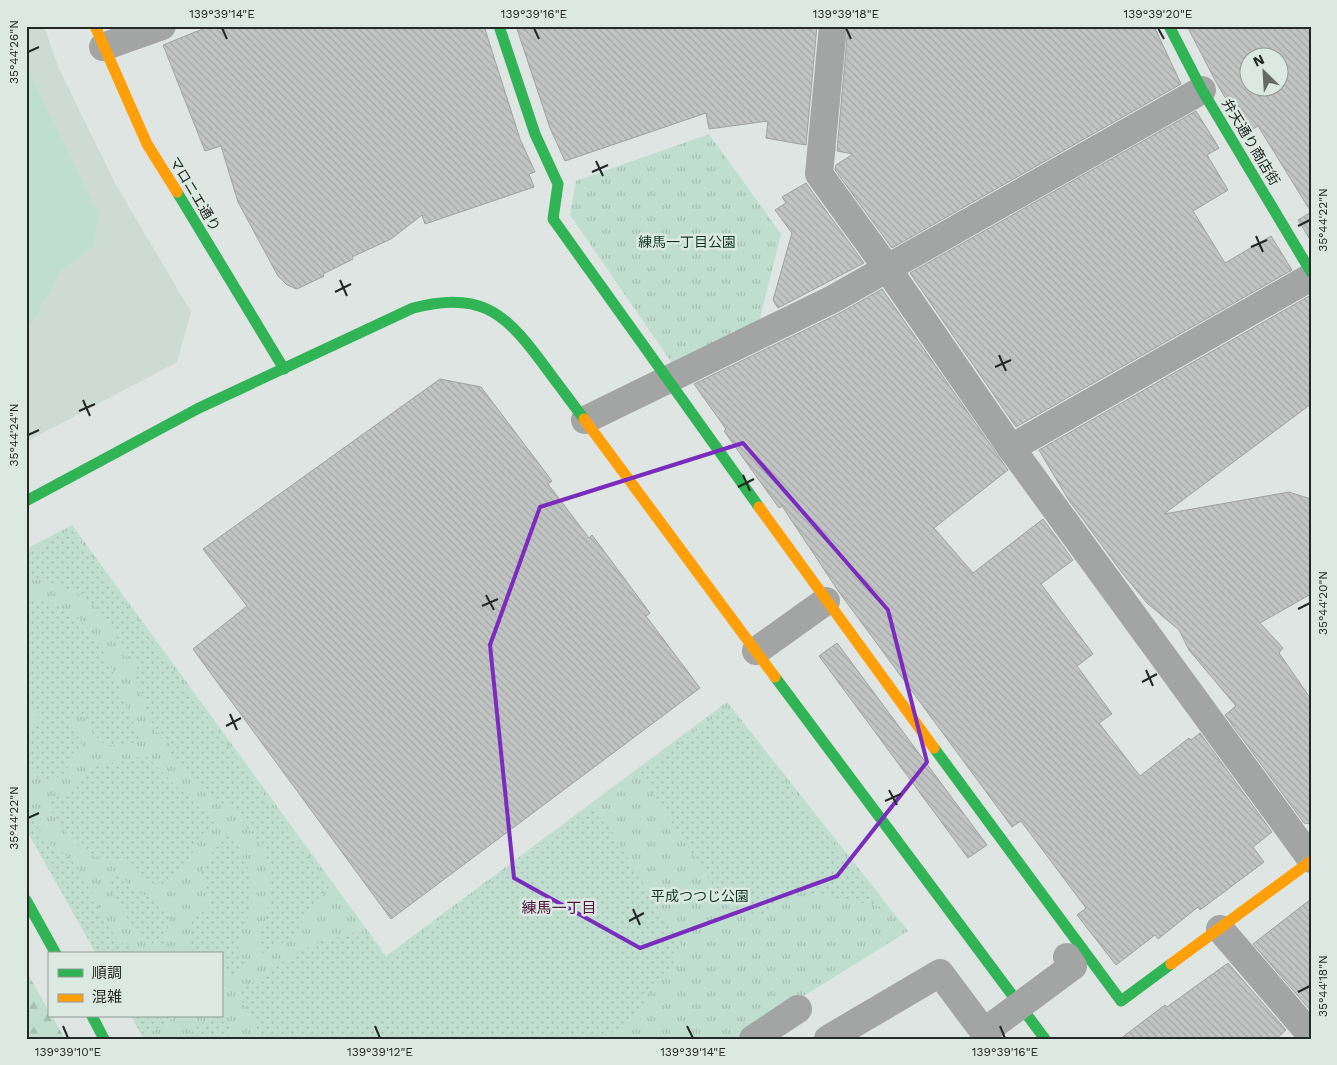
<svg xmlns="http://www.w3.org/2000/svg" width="1337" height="1065" font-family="'Work Sans','Noto Sans JP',sans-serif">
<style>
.built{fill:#cddbd4}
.grass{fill:url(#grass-tufts)}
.forest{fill:url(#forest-firs)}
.garden{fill:url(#garden-dots)}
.pitch{fill:#c0ded0}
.building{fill:url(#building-back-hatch);stroke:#9ea3a1;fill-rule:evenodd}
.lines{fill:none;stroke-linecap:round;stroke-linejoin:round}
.street{stroke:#a3a4a4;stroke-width:28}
.fast{stroke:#30b455;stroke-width:11}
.slow{stroke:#ff9f0a;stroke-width:11}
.street-bridge{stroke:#a3a4a4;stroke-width:28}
.marked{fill:none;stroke:#7b2cbf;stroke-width:4;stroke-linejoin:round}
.ticks{fill:none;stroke:#242826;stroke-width:2}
.labels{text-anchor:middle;stroke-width:5;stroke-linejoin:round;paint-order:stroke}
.street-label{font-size:14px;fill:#242826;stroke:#dce8e2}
.park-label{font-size:14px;fill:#113929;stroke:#dce8e2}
.neighbourhood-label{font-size:15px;fill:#51163d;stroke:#dce8e2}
.neatline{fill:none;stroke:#242826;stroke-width:2}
.ticks-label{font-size:12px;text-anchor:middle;fill:#242826}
</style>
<defs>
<pattern id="grass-tufts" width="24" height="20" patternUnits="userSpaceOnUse" patternTransform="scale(1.25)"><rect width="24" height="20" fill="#c0ded0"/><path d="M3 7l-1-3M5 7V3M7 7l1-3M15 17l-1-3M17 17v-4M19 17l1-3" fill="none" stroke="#a5beb2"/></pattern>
<pattern id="forest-firs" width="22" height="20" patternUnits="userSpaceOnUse" patternTransform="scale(1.25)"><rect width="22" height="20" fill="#c0ded0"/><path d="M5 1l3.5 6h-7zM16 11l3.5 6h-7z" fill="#a5beb2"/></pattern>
<pattern id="garden-dots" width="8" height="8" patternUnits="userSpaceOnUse" patternTransform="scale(1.25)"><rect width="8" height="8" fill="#c0ded0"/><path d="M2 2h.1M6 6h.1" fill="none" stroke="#a5beb2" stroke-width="1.8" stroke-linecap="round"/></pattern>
<pattern id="building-back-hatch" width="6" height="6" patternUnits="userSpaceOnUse" patternTransform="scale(1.25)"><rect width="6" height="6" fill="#c0c4c2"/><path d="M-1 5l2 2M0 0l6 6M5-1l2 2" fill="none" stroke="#a5a8a7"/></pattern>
</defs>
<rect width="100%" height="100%" fill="#dfe5e2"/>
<polygon class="built" points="26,26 44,26 59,69 116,185 191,312 177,362 26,442"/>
<g class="grass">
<polygon points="709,134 781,234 759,322 672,363 570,215 576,181"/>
<polygon points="72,525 386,956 727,702 908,931 735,1039 145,1039 132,1016 221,1016 221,954 97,954 26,830 26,549"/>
</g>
<polygon class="forest" points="26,971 49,1011 49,1016 52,1016 65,1039 26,1039"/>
<g class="garden">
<path d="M71,529L330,886L290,939L263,953L257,944C267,918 276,885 266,857C262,844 251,833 243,822C240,817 241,813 236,809C232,804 225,806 219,802C202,790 185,767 170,753L169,743L164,734L156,732L135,679L138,666L130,656L125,657C119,643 114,630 105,618C90,596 52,577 26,580V555Z"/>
<path d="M26,601C100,596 118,691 141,742L106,746L95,735L85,715L75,719L70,723L85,749L73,759L65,773L59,777L42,781C24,768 26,747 26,727L39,726L37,711L26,712Z"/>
<polygon points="727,708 883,907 799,891 753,920 747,911 734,917 639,773"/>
<polygon points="146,756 175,785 207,813 217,826 209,830 196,845 187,865 169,876 166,884 146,882 134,865 120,859 95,857 72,840 54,816 47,800 73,791 91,767"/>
<polygon points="595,804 684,950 674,955 679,967 650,988 638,1016 602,1039 262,1039 248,1010 236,994 296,953 320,942 363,930 386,959"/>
<polygon points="29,810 43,838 70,858 84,877 110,929 118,940 140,954 96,954 26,827 26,812"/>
<path d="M230,834C245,856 256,880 251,907C245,934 229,934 246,965L234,974L223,977L221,954L188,952L192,920L208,908L212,899L200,874L215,848Z"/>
<path d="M118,872L136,891L160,902L171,914L163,948C134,937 121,909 108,883L112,875Z"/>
<polygon points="221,1015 225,1018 234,1039 182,1039 211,1016"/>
<polygon points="131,1016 177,1016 143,1038"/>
</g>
<polygon class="pitch" points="26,58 33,80 98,214 94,246 61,270 26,333"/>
<g class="building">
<polygon points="210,26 484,26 520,139 535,172 529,174 534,187 425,224 422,215 391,239 352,257 353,259 323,274 324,276 297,289 287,285 278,276 238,202 221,146 205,151 163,45"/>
<polygon points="516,26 817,26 806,145 766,138 768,121 709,129 706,113 565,161 550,128"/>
<polygon points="848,26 1154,26 1181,84 892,248 835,170 836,165 853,154 837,151"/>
<path d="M1187,26H1311V212L1258,126L1246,133L1216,82ZM1250,58H1280V88H1250Z"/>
<polygon points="1196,111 1219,148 1207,155 1228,190 1193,211 1225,263 1271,236 1292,270 1016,427 910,273"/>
<polygon points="806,183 864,263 778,308 773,300 792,233 775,210 786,203 782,197"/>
<polygon points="1311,212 1311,241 1298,220"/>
<polygon points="882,289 1008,470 934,528 973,573 1043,519 1073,560 1041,584 1093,654 1077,666 1112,714 1099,723 1140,776 1189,738 1191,740 1200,733 1272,832 1253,847 1264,862 1200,910 1198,907 1158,939 1155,935 1116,965 1077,915 1086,908 1021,821 1012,827 839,592 782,506 779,508 724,431 726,429 694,384 840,313"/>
<polygon points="1311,295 1311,404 1164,514 1289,492 1311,499 1311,594 1260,623 1283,648 1279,653 1311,699 1311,824 1304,823 1225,715 1236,706 1189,650 1179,630 1147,603 1123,574 1068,499 1039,450"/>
<polygon points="440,379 481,387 552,481 548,484 589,538 592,535 650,613 646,616 700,688 391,919 193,649 247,606 203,549"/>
<polygon points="837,643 987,845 968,858 819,656"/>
<polygon points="1311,899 1311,1011 1253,944"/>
<polygon points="1228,963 1286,1030 1276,1039 1120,1039 1165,1005 1167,1007"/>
</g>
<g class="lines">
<g class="street">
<polyline points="833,26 819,174 887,268 1011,448 1311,859"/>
<polyline points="103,47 162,26"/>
<polyline points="585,420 833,299 1202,90"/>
<polyline points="1011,448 1311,277"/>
<polyline points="756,651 826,601"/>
<polyline points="1220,929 1311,1035"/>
<polyline points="753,1039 798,1009"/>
</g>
<g class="fast">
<polyline points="499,26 535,134 558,184 553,219 759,507"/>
<polyline points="1169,26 1202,90 1311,272"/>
<polyline points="177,192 284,369"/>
<path d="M26,501L199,408L413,308C477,291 503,310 540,360C555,380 569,399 584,419"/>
<polyline points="775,677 1045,1039"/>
<polyline points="934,748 1121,1001 1171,964"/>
<polyline points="26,900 56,954"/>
<polyline points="92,1016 104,1039"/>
</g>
<g class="slow">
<polyline points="95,26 147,144 177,192"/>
<polyline points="584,419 775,677"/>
<polyline points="759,507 934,748"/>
<polyline points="1171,964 1311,861"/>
</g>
<polyline class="street-bridge" points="828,1039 940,973 984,1032 1073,966 1067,957"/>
</g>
<path class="marked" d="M743,443L888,610L927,762L837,876L640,948L514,878L490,645L540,507Z"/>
<path class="ticks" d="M222,28L227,39M534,28L539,39M846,28L851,39M1158,28L1164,39M28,52L39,47M596,161L603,176M592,172L608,165M1298,226L1310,220M1256,236L1263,252M1251,247L1267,240M340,280L347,296M335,292L351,284M999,355L1006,371M995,367L1011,360M83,400L90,416M79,411L95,404M28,435L39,430M743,475L750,491M738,487L754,479M486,595L494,610M482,606L498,599M1298,609L1310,603M1146,670L1153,686M1142,682L1157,674M230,714L237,730M226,726L241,718M889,790L897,805M885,801L901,794M28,818L39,813M633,909L640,925M629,921L644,913M1298,992L1310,986M63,1026L68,1038M375,1026L380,1038M687,1026L693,1038M1000,1026L1005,1038"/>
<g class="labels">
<g class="street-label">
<text transform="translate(1251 142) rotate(59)" y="5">弁天通り商店街</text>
<text transform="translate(195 194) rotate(59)" y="5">マロニエ通り</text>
</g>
<g class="park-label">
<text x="687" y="247">練馬一丁目公園</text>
<text x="700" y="901">平成つつじ公園</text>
</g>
<g class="neighbourhood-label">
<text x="559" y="913">練馬一丁目</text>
</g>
</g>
<rect width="1337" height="1065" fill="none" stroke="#dce8e2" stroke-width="55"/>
<rect x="48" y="952" width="175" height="65" fill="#dce8e2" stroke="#929b97"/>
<rect x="58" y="969" width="25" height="8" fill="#30b455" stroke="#929b97"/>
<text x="92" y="978" font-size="15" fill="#242826">順調</text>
<rect x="58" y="994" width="25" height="8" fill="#ff9f0a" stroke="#929b97"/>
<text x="92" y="1002" font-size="15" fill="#242826">混雑</text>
<g transform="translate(1264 72) rotate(335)"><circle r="24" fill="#dce8e2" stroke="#929b97"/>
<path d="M0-4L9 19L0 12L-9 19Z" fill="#656a68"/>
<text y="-8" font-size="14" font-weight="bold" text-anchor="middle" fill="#242826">N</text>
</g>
<rect x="28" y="28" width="1282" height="1010" class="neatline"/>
<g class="ticks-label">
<text x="222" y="18">139°39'14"E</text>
<text x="534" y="18">139°39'16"E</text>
<text x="846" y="18">139°39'18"E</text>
<text x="1158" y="18">139°39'20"E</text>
<text transform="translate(14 52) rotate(-90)" y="4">35°44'26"N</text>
<text transform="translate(1323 220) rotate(-90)" y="4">35°44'22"N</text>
<text transform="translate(14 435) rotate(-90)" y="4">35°44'24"N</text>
<text transform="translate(1323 603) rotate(-90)" y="4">35°44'20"N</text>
<text transform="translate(14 818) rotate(-90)" y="4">35°44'22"N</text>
<text transform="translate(1323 986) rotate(-90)" y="4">35°44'18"N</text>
<text x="68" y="1056">139°39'10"E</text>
<text x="380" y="1056">139°39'12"E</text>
<text x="693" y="1056">139°39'14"E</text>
<text x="1005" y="1056">139°39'16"E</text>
</g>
</svg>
